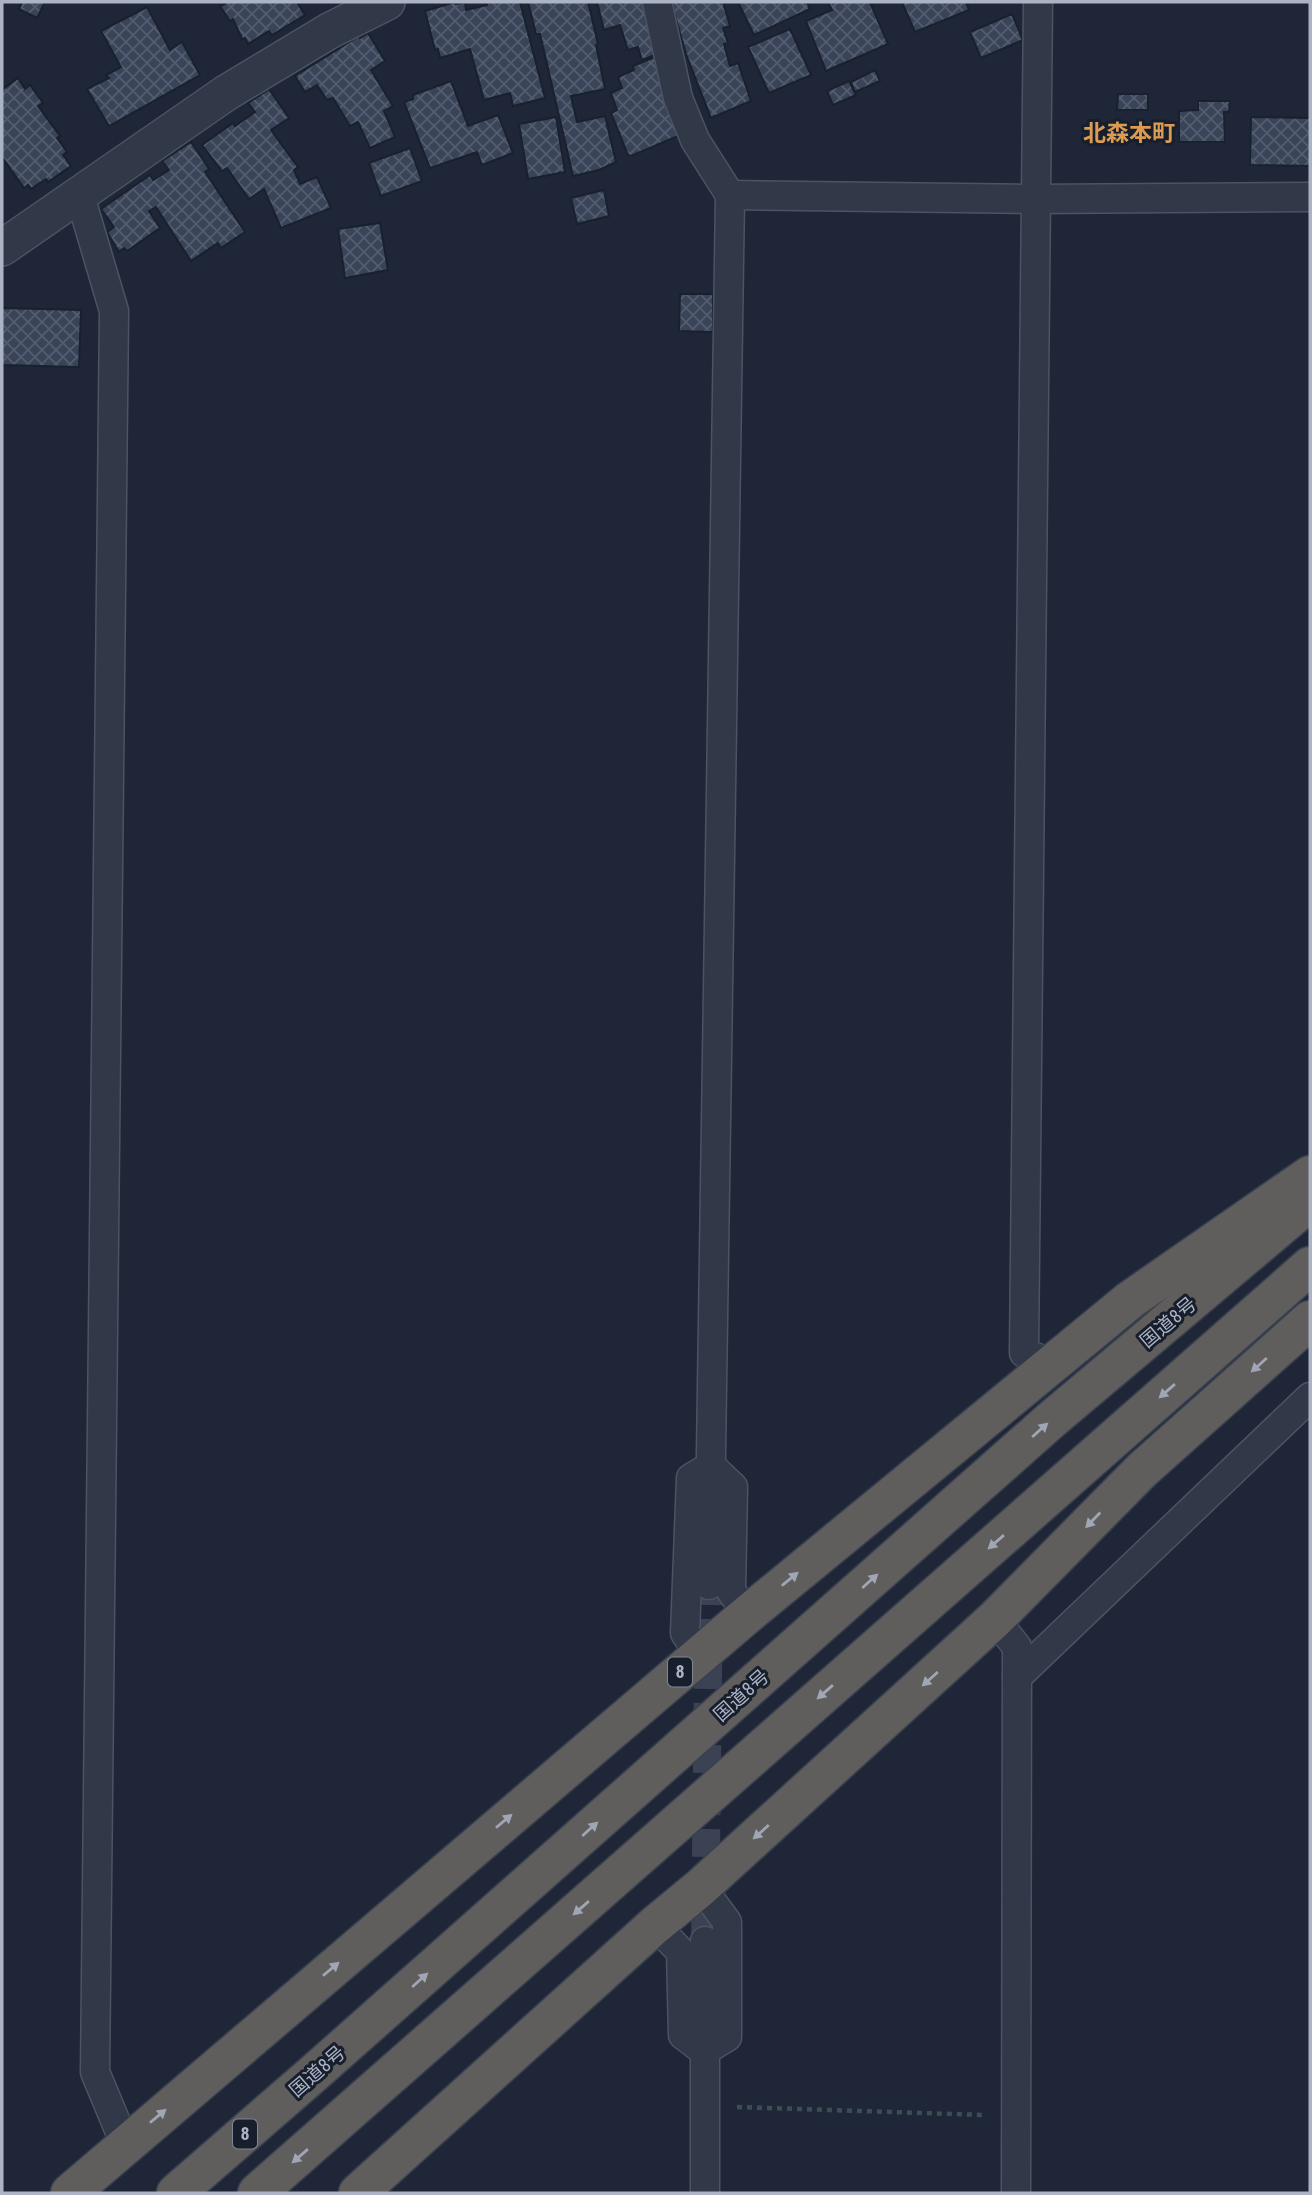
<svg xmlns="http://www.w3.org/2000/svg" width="1312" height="2195" font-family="'Roboto Condensed','Noto Sans JP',sans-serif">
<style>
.building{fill:url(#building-cross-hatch);stroke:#19202e;stroke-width:2}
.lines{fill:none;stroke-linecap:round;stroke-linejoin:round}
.minor-tunnel{stroke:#3a4254;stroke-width:28;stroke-dasharray:28 14;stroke-linecap:butt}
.minor-casing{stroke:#4c5363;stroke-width:31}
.tertiary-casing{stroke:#4c5363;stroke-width:38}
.trunk-casing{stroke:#39404f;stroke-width:41}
.path{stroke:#3a4f53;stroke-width:4.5;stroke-dasharray:5 5;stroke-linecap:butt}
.minor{stroke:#313948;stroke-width:28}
.tertiary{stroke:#313948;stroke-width:35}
.trunk{stroke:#5f5e5c;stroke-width:38}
.oneway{fill:#a0a6b5}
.labels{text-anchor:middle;stroke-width:6;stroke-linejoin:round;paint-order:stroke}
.shield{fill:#171e2c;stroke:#7f8697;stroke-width:2}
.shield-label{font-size:18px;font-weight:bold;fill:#abb3c5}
.street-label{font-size:19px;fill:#abb3c5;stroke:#171e2c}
.quarter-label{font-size:23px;font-weight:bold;fill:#db9b51;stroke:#171e2c}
</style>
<defs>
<pattern id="building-cross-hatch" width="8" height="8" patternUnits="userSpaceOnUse" patternTransform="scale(1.75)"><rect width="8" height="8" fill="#394458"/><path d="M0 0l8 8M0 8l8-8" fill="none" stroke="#535d6e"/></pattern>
</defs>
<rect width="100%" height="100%" fill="#1e2638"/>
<g class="building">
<polygon points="22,2 45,2 37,18 19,9"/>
<polygon points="223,2 297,2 305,15 272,35 269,31 248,44 245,38 242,39 233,19 230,21 220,6 225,4"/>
<polygon points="455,2 456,4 465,2 466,10 487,5 486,2 520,2 545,98 513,106 510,93 484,100 470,49 440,58 438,49 435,50 425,11"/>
<polygon points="528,2 588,2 598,44 596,45 605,89 571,96 577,122 605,116 616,162 599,170 573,176 540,34 536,34"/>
<polygon points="597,2 647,2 657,54 642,60 638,47 628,50 620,25 604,30"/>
<polygon points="671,2 723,2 730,26 723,28 728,43 724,44 730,66 738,63 751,101 711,118 686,54"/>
<polygon points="738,2 807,2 810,9 754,35"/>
<polygon points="828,2 870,2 888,44 826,71 806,21 832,10"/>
<polygon points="902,2 966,2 969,10 915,32"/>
<polygon points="147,7 170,50 182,42 200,75 109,126 87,89 109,78 106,75 121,67 101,31"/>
<polygon points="1012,14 1023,40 981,58 970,32"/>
<polygon points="790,29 811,75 769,93 748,47"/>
<polygon points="368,33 385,61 371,70 393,106 384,111 395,137 370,148 358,122 350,126 333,98 327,100 317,85 305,92 295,76 359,36 360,38"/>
<polygon points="657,56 661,83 678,136 631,156 628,155 611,113 617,110 611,93 622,88 618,77 634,70 633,66"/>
<polygon points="875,70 880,81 855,92 851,82"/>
<polygon points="18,78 25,89 30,85 43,103 38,106 60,136 57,138 67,152 63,155 71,166 48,182 46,179 31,189 28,185 24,188 2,157 2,90"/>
<polygon points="18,78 25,89 30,85 43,103 38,106 60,136 57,138 67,152 63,155 71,166 48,182 46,179 31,189 28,185 24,188 2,157 2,90"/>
<polygon points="451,81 468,126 498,115 513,153 482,165 477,152 430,168 404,102 413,99 413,95"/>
<polygon points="849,81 856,95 833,105 827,91"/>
<polygon points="269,89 289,118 271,130 298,167 294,170 300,184 317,177 331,208 281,228 264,189 249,199 227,168 222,171 202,145 233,123 235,126 255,112 248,103"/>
<polygon points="1118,94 1148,94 1148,110 1117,110"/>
<polygon points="1198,101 1230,101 1229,112 1224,112 1225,142 1179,142 1179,111 1198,110"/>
<polygon points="556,117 565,172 528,179 519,124"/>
<polygon points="1251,117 1310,118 1310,166 1250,165"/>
<polygon points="191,142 209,169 205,172 245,232 221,248 218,243 191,261 156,207 149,211 160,228 127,251 124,248 119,252 107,232 114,227 101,209 150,175 153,180 169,170 162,161"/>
<polygon points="410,148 422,181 381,196 369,163"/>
<polygon points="604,190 609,216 577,224 571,198"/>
<polygon points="380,223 388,270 345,278 338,229"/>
<polygon points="680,294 713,294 713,332 679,331"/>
<polygon points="2,308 81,310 79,367 2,365"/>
</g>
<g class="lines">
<polyline class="minor-tunnel" points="705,1941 709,1585"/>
<defs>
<g id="minor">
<polyline points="657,2 678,98 695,140 730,195 709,1585"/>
<polyline points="1038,2 1024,1353 1054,1364"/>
<polyline points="730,195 1035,199 1310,197"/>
<polyline points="80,196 114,311 95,2072 125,2144"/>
<polyline points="995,1619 1017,1647 1016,2193"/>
<polyline points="700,1655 685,1633 691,1478 711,1466 733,1487 731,1591 748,1614"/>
<polyline points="1017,1677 1310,1397"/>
<polyline points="655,1925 681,1952 683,2035 704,2051 727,2037 727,1922 701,1887"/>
<polyline points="705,2193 705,1941"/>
</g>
<polyline id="tertiary" points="2,248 226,93 329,31 387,2"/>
<g id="trunk">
<polyline points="70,2193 748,1614 1130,1300 1310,1175"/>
<polyline points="176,2193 313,2074 1051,1420 1306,1205"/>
<polyline points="257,2193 1310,1266"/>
<polyline points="358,2193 655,1925 701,1887 995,1619 1142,1470 1310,1320"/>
</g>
</defs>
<use href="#minor" class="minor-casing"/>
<use href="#tertiary" class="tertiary-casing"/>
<use href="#trunk" class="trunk-casing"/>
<polyline class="path" points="737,2107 984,2115"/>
<use href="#minor" class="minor"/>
<use href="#tertiary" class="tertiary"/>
<use href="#trunk" class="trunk"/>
</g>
<defs><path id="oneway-solid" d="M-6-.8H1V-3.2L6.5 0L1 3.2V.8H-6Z" transform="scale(1.75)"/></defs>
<g class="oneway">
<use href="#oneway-solid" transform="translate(1259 1365) rotate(138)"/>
<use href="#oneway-solid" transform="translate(1167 1391) rotate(139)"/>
<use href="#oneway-solid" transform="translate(1040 1430) rotate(-42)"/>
<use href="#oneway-solid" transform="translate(1093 1520) rotate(134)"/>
<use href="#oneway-solid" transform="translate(996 1542) rotate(139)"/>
<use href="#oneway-solid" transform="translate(790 1579) rotate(-39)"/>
<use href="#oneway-solid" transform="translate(870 1581) rotate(-42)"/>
<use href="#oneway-solid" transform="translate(930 1679) rotate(138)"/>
<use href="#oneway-solid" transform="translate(825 1692) rotate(139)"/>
<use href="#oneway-solid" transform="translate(504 1821) rotate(-40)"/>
<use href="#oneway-solid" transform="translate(590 1829) rotate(-42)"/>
<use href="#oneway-solid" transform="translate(761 1832) rotate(138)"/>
<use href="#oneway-solid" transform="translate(581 1908) rotate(139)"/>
<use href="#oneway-solid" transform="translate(331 1969) rotate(-40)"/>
<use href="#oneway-solid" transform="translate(420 1980) rotate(-42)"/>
<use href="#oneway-solid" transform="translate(158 2116) rotate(-40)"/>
<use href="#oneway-solid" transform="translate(300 2156) rotate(139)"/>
</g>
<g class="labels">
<g class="shield">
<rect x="668" y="1657.5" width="24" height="29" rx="5"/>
<rect x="233" y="2119.5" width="24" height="29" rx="5"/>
</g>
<g class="shield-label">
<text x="680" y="1678">8</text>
<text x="245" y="2140">8</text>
</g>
<g class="street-label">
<text transform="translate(1168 1322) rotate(-40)" y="7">国道8号</text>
<text transform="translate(741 1695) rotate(-42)" y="7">国道8号</text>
<text transform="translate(317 2071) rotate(-41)" y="7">国道8号</text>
</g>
<g class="quarter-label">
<text x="1129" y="141">北森本町</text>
</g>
</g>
<rect width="1312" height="2195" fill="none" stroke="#abb3c5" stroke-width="7"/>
</svg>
